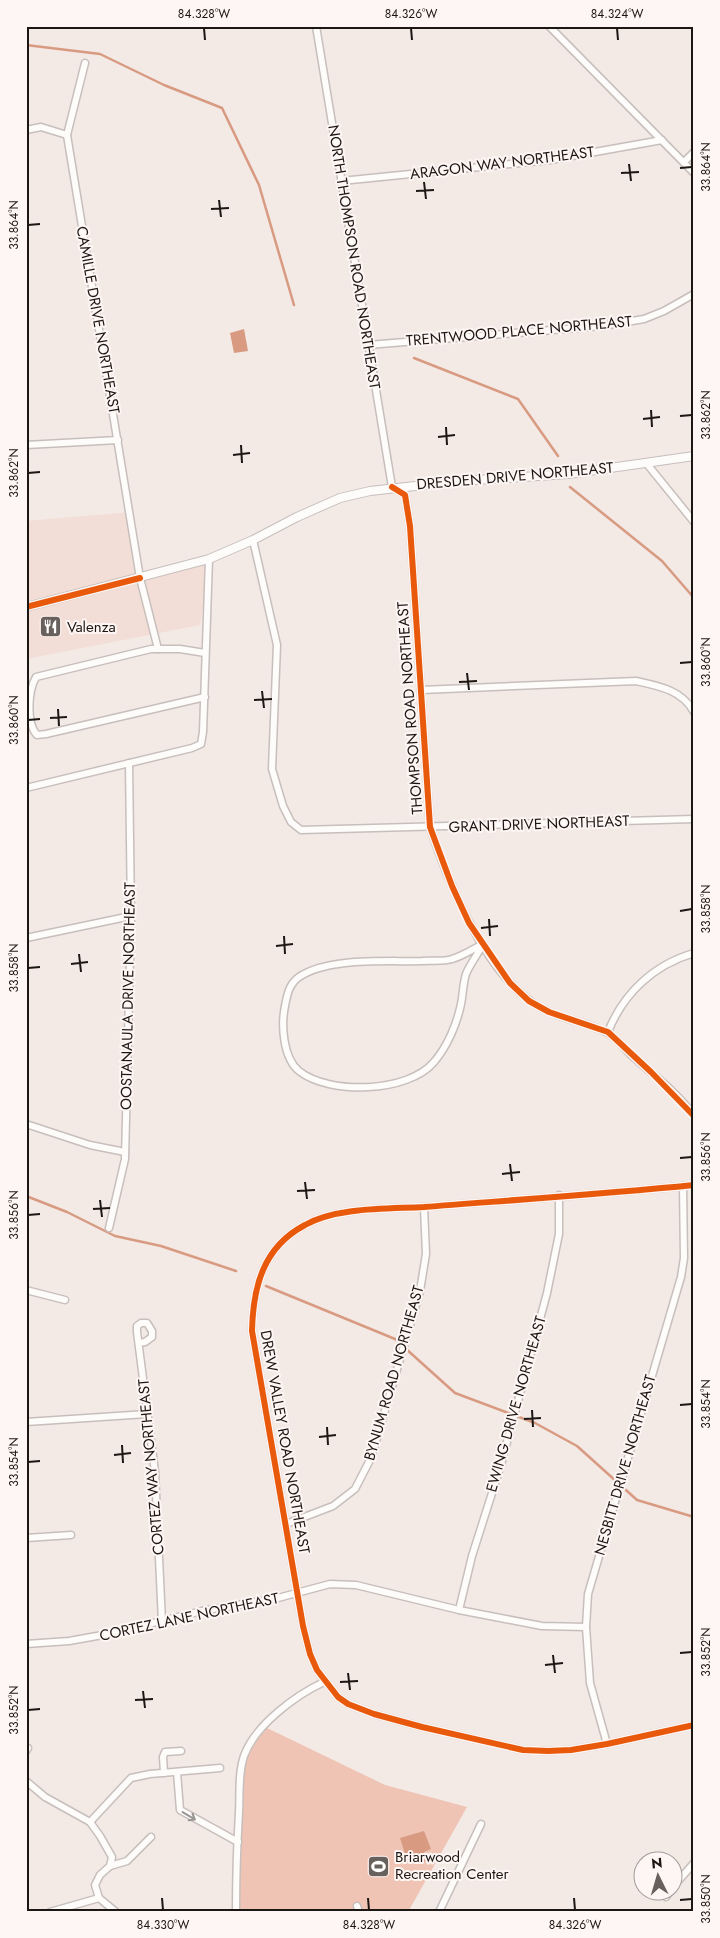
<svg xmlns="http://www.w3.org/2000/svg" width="720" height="1938" font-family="Jost,sans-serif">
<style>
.built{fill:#f2ded7}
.green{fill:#efc4b4}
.water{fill:#d89b82}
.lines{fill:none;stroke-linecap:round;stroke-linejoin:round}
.stream{stroke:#d89b82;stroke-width:2.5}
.minor-casing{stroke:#c7bfbc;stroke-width:9}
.tertiary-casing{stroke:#c7bfbc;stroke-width:10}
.minor{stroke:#fdfcfb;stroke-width:6}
.tertiary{stroke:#fdfcfb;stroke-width:8}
.cycleway-casing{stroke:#fef6f4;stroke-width:9}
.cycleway{stroke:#e8590c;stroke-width:6}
.oneway{stroke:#989593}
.ticks{fill:none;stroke:#1d1714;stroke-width:2}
.labels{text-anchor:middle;stroke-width:4;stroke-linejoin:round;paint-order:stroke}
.street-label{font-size:15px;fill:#1d1714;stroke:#fef6f4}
.poi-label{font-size:15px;fill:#1d1714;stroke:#fef6f4;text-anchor:start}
.neatline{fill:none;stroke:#1d1714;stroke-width:2}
.ticks-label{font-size:12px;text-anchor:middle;fill:#1d1714}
</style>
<rect width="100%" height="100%" fill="#f3e9e5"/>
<polygon class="built" points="132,512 140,578 210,560 200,625 26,659 26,521"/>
<polygon class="green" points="267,1728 385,1785 467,1807 408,1912 239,1912 241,1760"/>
<g class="water">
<polygon points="244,329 248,351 234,353 230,333"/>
<polygon points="424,1831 431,1849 424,1852 427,1861 417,1864 413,1855 406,1857 400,1838"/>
</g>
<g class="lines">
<g class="stream">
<polyline points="26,45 100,54 164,85 222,108 259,185 294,305"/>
<polyline points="414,358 518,399 558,456"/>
<polyline points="570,487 662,561 694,598"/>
<polyline points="26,1196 67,1212 115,1236 161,1246 236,1271"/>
<polyline points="266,1286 395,1339 455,1393 535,1423 577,1446 637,1500 694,1517"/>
</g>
<defs>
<g id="minor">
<path d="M316,26L392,487L405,495L410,526L430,827C448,882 482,965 529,1000C552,1018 581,1020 606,1032C615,1036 624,1048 631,1055C652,1074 678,1093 694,1116"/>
<polyline points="549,26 694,173"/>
<polyline points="85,63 67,135 140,578 158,649"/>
<polyline points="26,130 41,127 67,135"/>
<polyline points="684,162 694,152"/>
<polyline points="341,181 550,160 662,140"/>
<polyline points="368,345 602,326 644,319 664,311 694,294"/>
<polyline points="26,445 118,440"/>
<polyline points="647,464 694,522"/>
<polyline points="253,540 277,645 272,769 283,806 291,822 301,830 694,819"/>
<path d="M421,690L636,681C659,686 682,690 694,712"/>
<path d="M205,697L46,734L37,735C26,723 28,691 36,677L151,649H180L205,653"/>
<polyline points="26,788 192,748 201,744 203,732 209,559"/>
<polyline points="26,938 131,916"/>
<path d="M483,944C478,954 470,964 466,974C463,983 463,995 461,1004C457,1024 447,1047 434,1062C408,1093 329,1095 299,1071C283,1058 281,1025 285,1006C287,995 289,984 299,977C328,957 387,962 422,961C431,960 443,962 452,959C463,956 473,949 483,944Z"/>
<path d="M608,1032C623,994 653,965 694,953"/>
<polyline points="26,1124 90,1145 125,1152"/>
<path d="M694,1185C604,1194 514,1200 424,1207C388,1209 337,1207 305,1225C263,1247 253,1287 252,1331L303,1626L310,1654L317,1670L338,1697L348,1704L374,1714L422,1727L523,1750L548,1751L571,1750L607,1744L694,1725"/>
<polyline points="109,1228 125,1159 131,916 129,763"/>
<polyline points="26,1290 65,1300"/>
<polyline points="139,1343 145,1342 152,1337 152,1331 147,1323 141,1323 137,1326 137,1332 155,1472 162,1622"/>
<polyline points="26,1422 147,1414"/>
<polyline points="286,1524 333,1506 355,1489 371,1458 420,1291 426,1254 424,1207"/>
<polyline points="26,1538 71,1535"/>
<polyline points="459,1610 472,1556 500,1468 547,1293 559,1234 559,1195"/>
<polyline points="26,1644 69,1641 108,1634 202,1611 278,1598 330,1584 356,1585 459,1610 542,1626 586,1627"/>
<polyline points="607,1744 590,1683 586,1627 588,1594 681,1277 684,1258 683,1186"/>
<polyline points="26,1751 28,1748"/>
<polyline points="177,1772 180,1810 238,1842"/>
<polyline points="164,1773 163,1757 165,1752 181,1751"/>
<polyline points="26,1781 45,1797 90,1822 100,1836 112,1857 110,1866 100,1875 95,1885 99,1898 116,1912"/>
<polyline points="90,1822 131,1778 150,1774 220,1768"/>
<polyline points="110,1866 127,1861 151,1837"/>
<polyline points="672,1888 694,1863"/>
<polyline points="666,1897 671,1890"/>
<polyline points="357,1906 359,1912"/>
<polyline points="50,1912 99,1898"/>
<path d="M236,1912C236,1879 237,1846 239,1812C240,1794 238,1773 244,1756C255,1725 296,1695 324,1682"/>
<polyline points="439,1912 481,1824"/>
</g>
<polyline id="tertiary" points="26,607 209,559 253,540 297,517 340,498 370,491 460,481 568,474 694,456"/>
</defs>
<use href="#minor" class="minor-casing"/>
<use href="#tertiary" class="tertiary-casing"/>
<use href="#minor" class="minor"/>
<use href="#tertiary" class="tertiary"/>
<defs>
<g id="cycleway">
<polyline points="392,487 405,495 410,526 430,827 452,886 469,923 510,983 529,1001 549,1012 608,1032 651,1072 694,1116"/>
<polyline points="26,607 140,578"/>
<path d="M694,1185C604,1194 514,1200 424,1207C388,1209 337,1207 305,1225C263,1247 253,1287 252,1331L303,1626L310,1654L317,1670L338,1697L348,1704L374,1714L422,1727L523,1750L548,1751L571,1750L607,1744L694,1725"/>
</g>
</defs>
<use href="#cycleway" class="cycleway-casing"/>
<use href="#cycleway" class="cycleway"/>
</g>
<defs><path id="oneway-shaft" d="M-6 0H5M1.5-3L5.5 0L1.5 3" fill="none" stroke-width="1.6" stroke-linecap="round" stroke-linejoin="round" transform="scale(1.25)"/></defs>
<use class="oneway" href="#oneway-shaft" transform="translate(189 1816) rotate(31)"/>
<path class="ticks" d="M204,28L205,40M411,28L412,40M617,28L618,40M629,164L631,181M680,168L692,167M621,173L639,172M424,182L426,199M416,191L434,190M219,200L221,217M211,209L229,208M28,225L40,224M651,410L652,427M680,416L692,415M643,419L660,417M446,427L447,445M438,437L455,435M241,445L242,463M233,455L250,453M28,473L40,472M680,663L692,662M467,673L469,690M459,682L477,681M262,691L264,708M254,700L272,699M58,709L59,726M50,718L67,717M28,720L40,719M680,911L692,909M489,919L490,936M481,928L498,926M284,936L285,954M276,946L293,944M79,954L81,972M71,964L88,962M28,968L40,967M680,1158L692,1157M510,1164L512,1181M502,1174L520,1172M305,1182L307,1199M297,1191L315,1190M100,1200L102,1217M93,1209L110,1208M28,1215L40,1214M680,1405L692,1404M532,1410L533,1427M524,1419L541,1418M327,1427L328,1445M319,1437L336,1435M122,1445L123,1463M114,1455L131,1453M28,1462L40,1461M680,1653L692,1652M553,1655L555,1673M545,1665L563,1663M348,1673L350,1690M340,1682L358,1681M143,1691L145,1708M135,1700L153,1699M28,1710L40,1709M162,1898L163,1910M368,1898L369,1910M574,1898L575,1910M680,1900L692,1899"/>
<defs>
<symbol id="restaurant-square" viewBox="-11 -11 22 22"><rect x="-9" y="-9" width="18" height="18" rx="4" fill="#68605d" stroke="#fef6f4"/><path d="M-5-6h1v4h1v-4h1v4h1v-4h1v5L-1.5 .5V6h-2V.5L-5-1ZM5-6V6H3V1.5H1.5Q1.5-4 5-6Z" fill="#fff"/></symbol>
<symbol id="stadium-square" viewBox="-11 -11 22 22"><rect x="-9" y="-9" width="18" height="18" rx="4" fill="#68605d" stroke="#fef6f4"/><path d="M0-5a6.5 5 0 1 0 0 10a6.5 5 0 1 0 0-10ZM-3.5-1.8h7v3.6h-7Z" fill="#fff"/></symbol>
</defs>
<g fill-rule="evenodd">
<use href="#restaurant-square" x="38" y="614" width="25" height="25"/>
<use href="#stadium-square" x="366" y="1854" width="25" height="25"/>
</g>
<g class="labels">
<g class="street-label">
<text transform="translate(502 163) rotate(-7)" y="5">ARAGON WAY NORTHEAST</text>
<text transform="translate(354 257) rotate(81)" y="5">NORTH THOMPSON ROAD NORTHEAST</text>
<text transform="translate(98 320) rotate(80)" y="5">CAMILLE DRIVE NORTHEAST</text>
<text transform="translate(519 331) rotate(-5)" y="5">TRENTWOOD PLACE NORTHEAST</text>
<text transform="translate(515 476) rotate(-5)" y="5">DRESDEN DRIVE NORTHEAST</text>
<text transform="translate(410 708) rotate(-94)" y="5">THOMPSON ROAD NORTHEAST</text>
<text transform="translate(539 824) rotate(-2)" y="5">GRANT DRIVE NORTHEAST</text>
<text transform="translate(128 996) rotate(-89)" y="5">OOSTANAULA DRIVE NORTHEAST</text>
<text transform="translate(394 1373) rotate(-74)" y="5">BYNUM ROAD NORTHEAST</text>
<text transform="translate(516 1404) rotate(-74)" y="5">EWING DRIVE NORTHEAST</text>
<text transform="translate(285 1442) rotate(80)" y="5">DREW VALLEY ROAD NORTHEAST</text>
<text transform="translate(625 1465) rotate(-74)" y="5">NESBITT DRIVE NORTHEAST</text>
<text transform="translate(151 1467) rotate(-95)" y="5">CORTEZ WAY NORTHEAST</text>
<text transform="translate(189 1617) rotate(-12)" y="5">CORTEZ LANE NORTHEAST</text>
</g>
<g class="poi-label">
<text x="67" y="632">Valenza</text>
<text x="395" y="1862">Briarwood<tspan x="395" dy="17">Recreation Center</tspan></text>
</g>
</g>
<rect width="720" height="1938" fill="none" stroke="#fef6f4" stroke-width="55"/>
<g transform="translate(658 1876) rotate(355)"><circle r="24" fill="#fef6f4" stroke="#a49d9a"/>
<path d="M0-4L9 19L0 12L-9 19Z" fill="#68605d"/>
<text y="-8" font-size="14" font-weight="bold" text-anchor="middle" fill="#1d1714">N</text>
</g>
<rect x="28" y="28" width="664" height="1882" class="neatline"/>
<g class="ticks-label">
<text x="204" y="18">84.328°W</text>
<text x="411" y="18">84.326°W</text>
<text x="617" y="18">84.324°W</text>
<text transform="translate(706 167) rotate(-90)" y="4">33.864°N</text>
<text transform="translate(14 225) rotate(-90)" y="4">33.864°N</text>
<text transform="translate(706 415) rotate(-90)" y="4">33.862°N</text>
<text transform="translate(14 473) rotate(-90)" y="4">33.862°N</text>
<text transform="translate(706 662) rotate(-90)" y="4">33.860°N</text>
<text transform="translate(14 720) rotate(-90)" y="4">33.860°N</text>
<text transform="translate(706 909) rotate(-90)" y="4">33.858°N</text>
<text transform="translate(14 968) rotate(-90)" y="4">33.858°N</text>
<text transform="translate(706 1157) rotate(-90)" y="4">33.856°N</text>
<text transform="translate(14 1215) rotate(-90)" y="4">33.856°N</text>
<text transform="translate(706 1404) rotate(-90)" y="4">33.854°N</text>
<text transform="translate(14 1462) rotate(-90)" y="4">33.854°N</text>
<text transform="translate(706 1652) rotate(-90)" y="4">33.852°N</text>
<text transform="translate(14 1710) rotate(-90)" y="4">33.852°N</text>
<text transform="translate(706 1899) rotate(-90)" y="4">33.850°N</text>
<text x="163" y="1929">84.330°W</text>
<text x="369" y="1929">84.328°W</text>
<text x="575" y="1929">84.326°W</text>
</g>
</svg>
